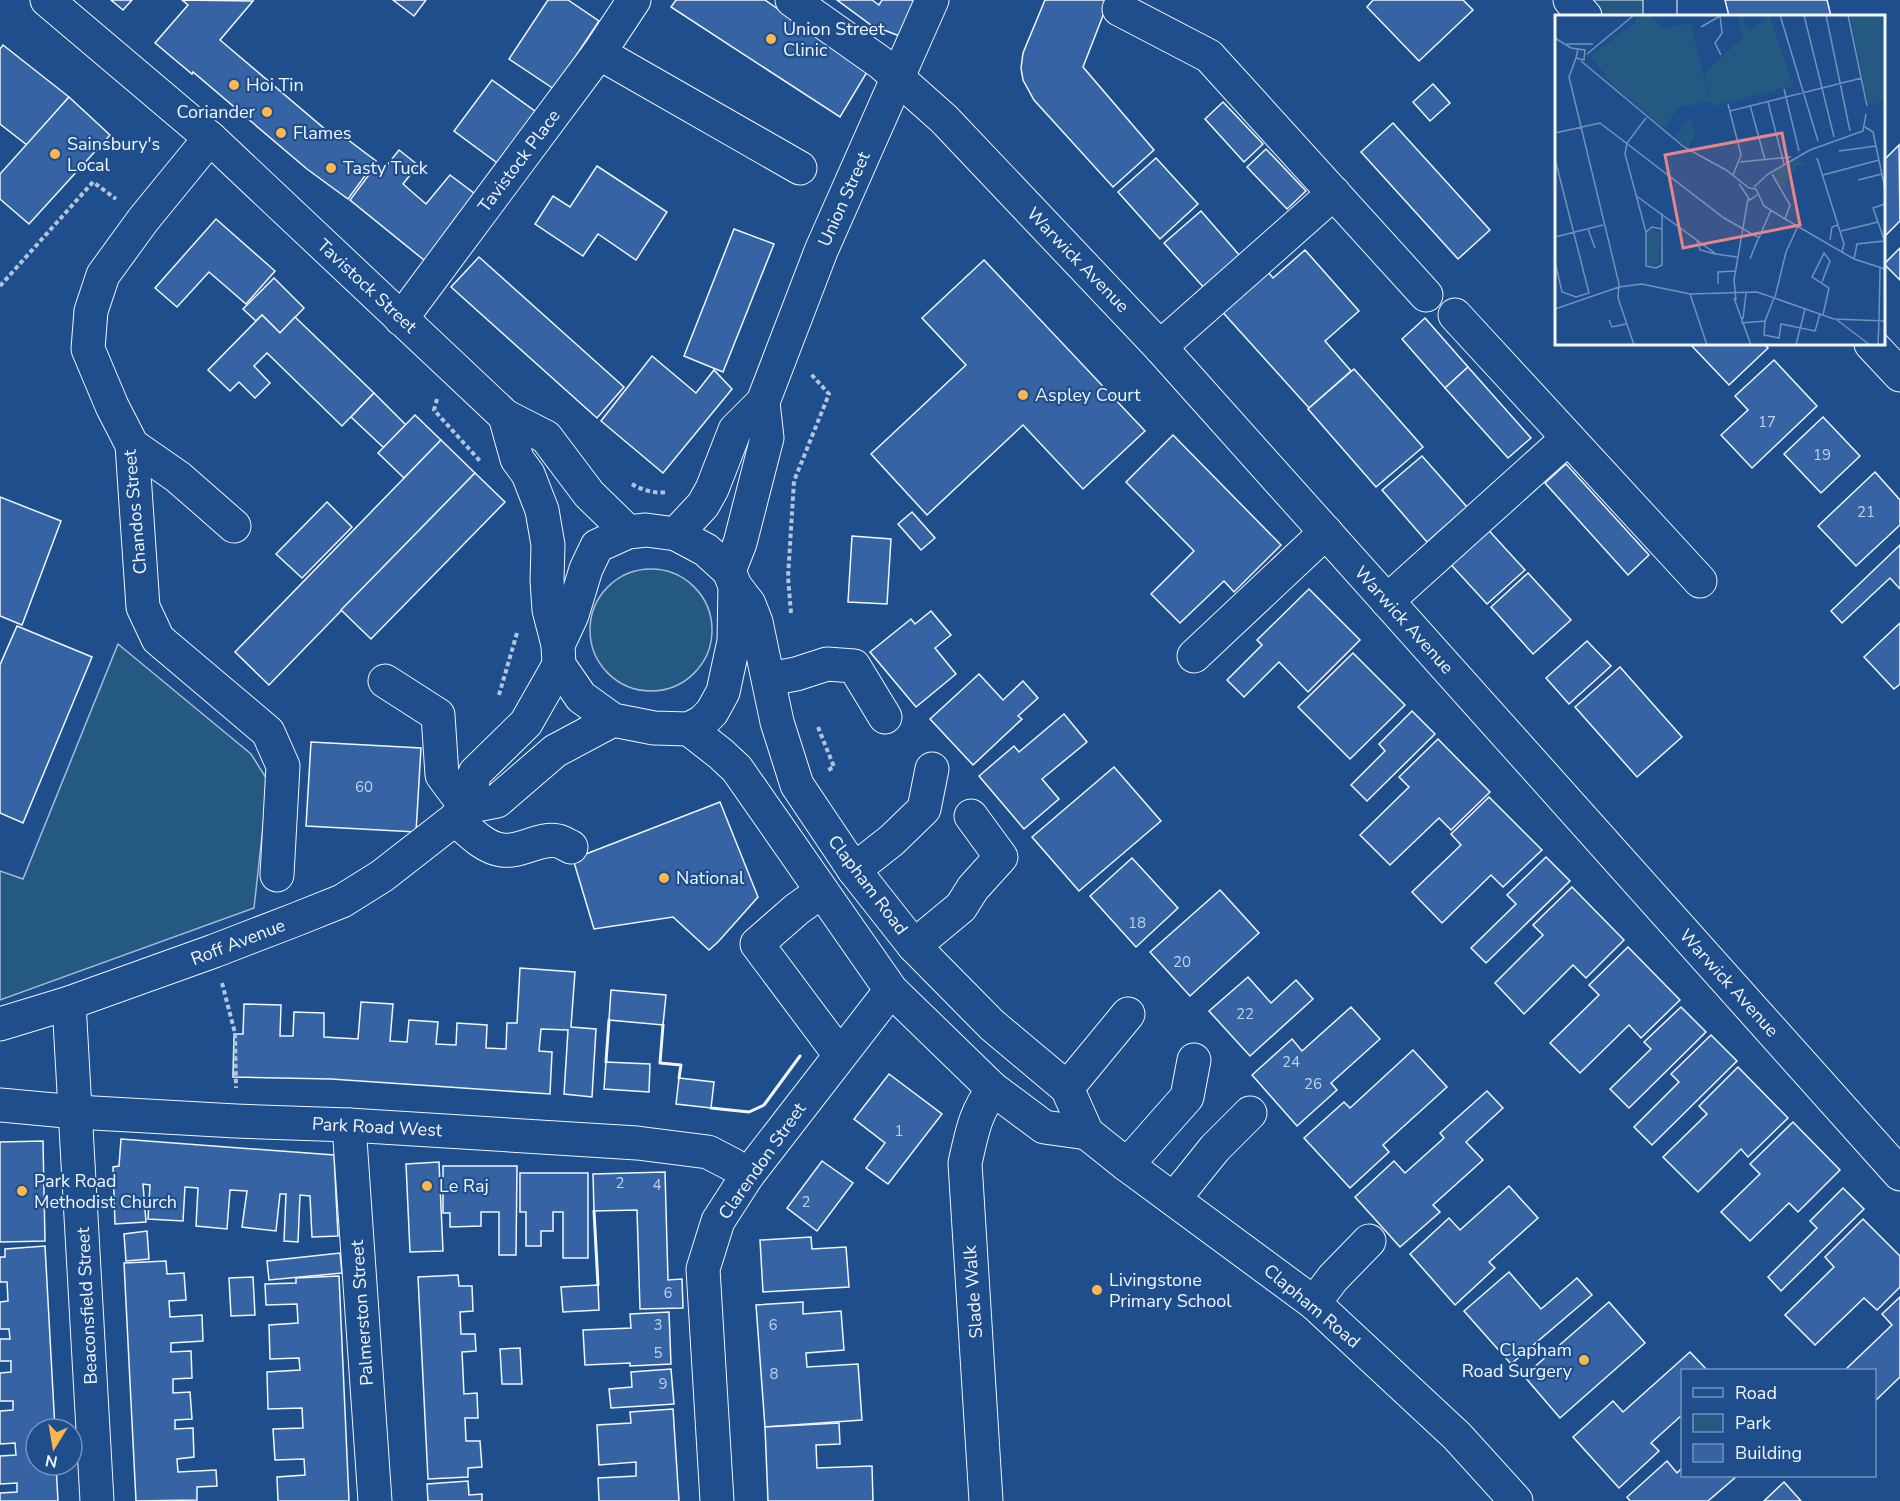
<svg xmlns="http://www.w3.org/2000/svg" width="1900" height="1501" font-family="'Nunito Sans',sans-serif">
<style>
.green{fill:#245a82;stroke:#a8bbd7;stroke-width:1.5}
.building{fill:#3563a3;stroke:#f2f6ff;stroke-width:1.5}
.lines{fill:none;stroke-linecap:round;stroke-linejoin:round}
.minor-casing{stroke:#f2f6ff;stroke-width:35}
.major-casing{stroke:#f2f6ff;stroke-width:35}
.path{stroke:#b3c4dc;stroke-width:4;stroke-dasharray:4.5 3;stroke-linecap:butt}
.minor{stroke:#1f4e8c;stroke-width:33}
.major{stroke:#1f4e8c;stroke-width:33}
.wall{stroke:#f2f6ff;stroke-width:3}
.poi-dot{fill:#ffb74d;stroke:#1f4e8c;stroke-width:2}
.labels{text-anchor:middle;stroke-width:4.5;stroke-linejoin:round;paint-order:stroke}
.number-label{font-size:15px;fill:#c3d1e8}
.poi-label{font-size:18px;fill:#f2f6ff;stroke:#1f4e8c;text-anchor:start}
.street-label{font-size:18px;fill:#f2f6ff;stroke:#1f4e8c}
.inset-road{fill:none;stroke:#7391ba;stroke-width:1.5}
.view{fill:#e38589;fill-opacity:0.15;stroke:#e38589;stroke-width:3}
.inset-edge{fill:none;stroke:#f2f6ff;stroke-width:3}
</style>
<rect width="100%" height="100%" fill="#1f4e8c"/>
<g class="green">
<polygon points="1585,0 1649,0 1652,16 1599,16"/>
<circle cx="651" cy="630" r="61"/>
<polygon points="118,644 251,754 268,781 254,908 0,1000 0,871 23,879"/>
</g>
<g class="building">
<polygon points="111,0 132,0 123,10"/>
<polygon points="182,0 253,1 220,40 332,135 335,130 376,161 348,199 307,169 193,72 192,74 155,43 188,5"/>
<polygon points="393,0 426,0 414,16"/>
<polygon points="548,0 568,0 599,21 554,89 509,59"/>
<polygon points="676,0 765,0 867,72 840,117 671,7"/>
<polygon points="837,0 872,0 879,5 882,0 913,0 917,2 902,37 871,25"/>
<polygon points="1045,0 1109,0 1083,67 1154,150 1113,187 1034,100 1023,80 1021,68 1023,53"/>
<polygon points="1373,0 1463,0 1473,10 1419,61 1367,7"/>
<polygon points="1725,0 1827,0 1831,16 1729,16"/>
<polygon points="3,45 69,97 27,145 0,124 0,49"/>
<polygon points="492,80 539,114 500,165 454,131"/>
<polygon points="1433,84 1450,103 1430,121 1413,102"/>
<polygon points="69,97 110,135 29,224 0,199 0,174"/>
<polygon points="1223,102 1263,144 1244,162 1205,119"/>
<polygon points="1393,123 1490,230 1458,259 1361,152"/>
<polygon points="1899,145 1900,221 1884,237 1884,160"/>
<polygon points="1266,149 1306,191 1287,209 1247,167"/>
<polygon points="399,150 418,165 403,184 426,204 450,175 475,194 451,224 460,232 435,269 350,200 377,164 384,169"/>
<polygon points="1156,158 1198,204 1160,239 1118,192"/>
<polygon points="597,166 667,212 636,260 598,234 583,256 535,224 553,196 570,207"/>
<polygon points="1201,211 1241,257 1205,289 1164,243"/>
<polygon points="216,219 275,271 246,304 209,272 177,307 155,288"/>
<polygon points="734,229 774,244 723,372 684,356"/>
<polygon points="1900,248 1900,280 1884,264"/>
<polygon points="1305,250 1359,311 1325,341 1351,371 1309,408 1218,307 1264,267 1273,278"/>
<polygon points="479,257 624,387 597,418 451,287"/>
<polygon points="984,260 1145,431 1083,489 1023,425 927,515 871,454 966,365 922,318"/>
<polygon points="274,278 304,308 280,333 262,315 256,321 243,309"/>
<polygon points="262,315 280,333 295,317 374,393 342,426 267,353 254,366 270,383 255,398 239,382 230,391 208,370"/>
<polygon points="1425,318 1468,367 1445,388 1402,339"/>
<polygon points="1690,344 1764,344 1768,348 1729,385"/>
<polygon points="652,356 696,393 714,370 732,389 663,473 601,421"/>
<polygon points="1774,360 1817,406 1752,468 1721,435 1748,410 1735,396"/>
<polygon points="1468,367 1531,438 1508,458 1445,388"/>
<polygon points="1354,369 1423,447 1376,487 1308,409"/>
<polygon points="374,393 406,425 384,448 351,417"/>
<polygon points="415,415 441,440 404,478 378,453"/>
<polygon points="1823,417 1860,456 1821,493 1784,454"/>
<polygon points="1173,435 1281,545 1234,592 1224,581 1180,623 1151,594 1194,551 1126,482"/>
<polygon points="441,440 475,473 269,685 235,652"/>
<polygon points="1422,456 1467,507 1427,542 1382,490"/>
<polygon points="1566,464 1649,555 1628,575 1545,483"/>
<polygon points="1875,472 1900,500 1900,525 1856,566 1818,526"/>
<polygon points="475,473 505,502 371,639 341,610"/>
<polygon points="0,497 61,521 22,625 0,616"/>
<polygon points="327,502 352,527 302,578 276,554"/>
<polygon points="912,512 935,538 921,550 898,524"/>
<polygon points="1482,523 1525,570 1487,604 1444,557"/>
<polygon points="852,536 891,539 887,604 848,602"/>
<polygon points="1900,545 1900,589 1890,578 1842,623 1831,611"/>
<polygon points="1528,573 1571,620 1533,654 1491,607"/>
<polygon points="1309,589 1360,640 1308,692 1279,662 1244,697 1227,680 1262,645 1257,640"/>
<polygon points="931,611 951,635 935,648 956,674 916,707 870,652 911,619 915,624"/>
<polygon points="1900,623 1900,684 1894,689 1864,657"/>
<polygon points="17,626 92,657 23,823 0,813 0,665"/>
<polygon points="1587,641 1611,666 1569,704 1546,678"/>
<polygon points="1353,653 1405,705 1350,759 1298,707"/>
<polygon points="1620,667 1682,737 1637,777 1575,707"/>
<polygon points="979,674 1003,700 1023,681 1038,698 1018,716 1022,719 973,765 930,719"/>
<polygon points="1412,711 1435,734 1367,801 1351,785 1385,751 1379,744"/>
<polygon points="1064,714 1087,742 1042,779 1059,799 1024,829 979,776 1014,746 1019,752"/>
<polygon points="1438,739 1490,792 1451,830 1439,818 1390,865 1360,835 1409,787 1399,777"/>
<polygon points="311,742 421,748 416,832 306,826"/>
<polygon points="1114,767 1161,821 1079,891 1032,837"/>
<polygon points="1489,797 1542,850 1503,887 1491,875 1442,923 1412,892 1461,845 1451,834"/>
<polygon points="720,802 758,897 718,942 709,950 673,917 594,929 573,859"/>
<polygon points="1546,857 1570,881 1486,963 1471,948 1516,904 1507,895"/>
<polygon points="1132,858 1178,908 1136,947 1090,896"/>
<polygon points="1572,887 1624,940 1586,978 1573,965 1524,1014 1495,983 1543,935 1533,925"/>
<polygon points="1220,890 1259,933 1190,996 1150,952"/>
<polygon points="1628,947 1680,1000 1641,1038 1629,1025 1580,1073 1550,1043 1599,995 1589,985"/>
<polygon points="520,968 575,972 571,1027 596,1029 592,1097 564,1094 568,1030 541,1029 539,1051 552,1052 550,1094 331,1079 233,1077 234,1034 243,1034 244,1004 281,1005 280,1036 293,1036 294,1012 324,1013 324,1037 358,1039 361,1002 393,1004 390,1041 407,1042 409,1020 438,1022 436,1044 456,1045 457,1023 487,1025 486,1048 506,1049 507,1023 517,1023"/>
<polygon points="1248,977 1271,1003 1296,980 1313,999 1250,1056 1209,1011"/>
<polygon points="611,990 666,995 663,1025 609,1020"/>
<polygon points="1351,1007 1380,1039 1331,1083 1337,1090 1297,1126 1252,1075 1292,1039 1302,1051"/>
<polygon points="1681,1007 1706,1032 1629,1108 1610,1089 1651,1049 1644,1042"/>
<polygon points="1711,1035 1737,1061 1652,1145 1634,1127 1679,1082 1671,1074"/>
<polygon points="1413,1050 1447,1087 1383,1145 1389,1152 1350,1188 1304,1138 1344,1102 1350,1108"/>
<polygon points="606,1062 650,1064 649,1092 604,1089"/>
<polygon points="1738,1067 1788,1118 1748,1157 1741,1149 1698,1192 1663,1157 1707,1114 1699,1106"/>
<polygon points="889,1074 942,1114 888,1184 866,1168 885,1143 854,1119"/>
<polygon points="679,1078 714,1082 711,1108 676,1104"/>
<polygon points="1487,1091 1503,1108 1466,1142 1483,1160 1433,1205 1440,1212 1400,1247 1355,1197 1394,1161 1405,1173 1444,1138 1440,1133"/>
<polygon points="1793,1122 1840,1170 1798,1212 1789,1203 1750,1241 1721,1212 1760,1174 1750,1164"/>
<polygon points="121,1139 334,1155 338,1236 312,1237 310,1196 300,1195 298,1242 284,1241 286,1194 280,1194 276,1231 242,1227 247,1191 230,1190 227,1229 196,1226 198,1188 185,1187 183,1221 148,1219 150,1185 143,1184 146,1222 115,1224 113,1167 119,1166"/>
<polygon points="43,1141 45,1241 0,1242 0,1142"/>
<polygon points="822,1161 853,1183 817,1231 787,1208"/>
<polygon points="439,1162 443,1251 410,1252 406,1164"/>
<polygon points="443,1166 517,1166 516,1255 499,1255 499,1212 481,1212 481,1226 450,1227 450,1213 443,1213"/>
<polygon points="665,1172 668,1280 682,1279 683,1308 640,1309 637,1210 594,1211 593,1174"/>
<polygon points="520,1173 588,1173 588,1258 563,1258 563,1212 553,1212 553,1231 541,1231 541,1246 526,1246 526,1212 520,1212"/>
<polygon points="1509,1186 1538,1218 1489,1262 1495,1268 1455,1305 1410,1254 1449,1218 1460,1230"/>
<polygon points="1843,1188 1864,1209 1781,1291 1768,1277 1817,1228 1810,1221"/>
<polygon points="1863,1219 1900,1256 1900,1287 1877,1310 1864,1298 1815,1345 1785,1315 1834,1267 1825,1257"/>
<polygon points="147,1231 149,1259 126,1261 124,1234"/>
<polygon points="811,1237 812,1249 846,1247 849,1287 763,1292 760,1240"/>
<polygon points="45,1246 55,1429 36,1429 36,1465 56,1465 58,1501 0,1501 0,1493 17,1492 17,1483 0,1484 0,1456 16,1455 15,1443 0,1444 0,1411 13,1410 13,1401 0,1401 0,1373 11,1372 11,1361 0,1361 0,1339 10,1339 9,1329 0,1329 0,1302 8,1301 7,1282 0,1282 0,1257 5,1257 5,1249"/>
<polygon points="340,1253 342,1273 269,1280 267,1261"/>
<polygon points="166,1261 167,1274 184,1273 186,1300 169,1301 170,1317 202,1315 203,1341 171,1343 171,1352 191,1351 192,1378 173,1379 173,1393 190,1392 192,1419 175,1420 175,1429 193,1428 194,1457 177,1459 178,1472 216,1470 217,1486 197,1487 197,1500 136,1501 124,1263"/>
<polygon points="1509,1272 1541,1309 1577,1278 1592,1295 1511,1364 1464,1311"/>
<polygon points="458,1275 459,1286 472,1286 473,1311 460,1312 461,1334 475,1334 476,1351 462,1352 464,1394 477,1393 478,1418 465,1418 466,1441 480,1441 482,1467 468,1468 468,1477 428,1479 418,1277"/>
<polygon points="339,1276 349,1501 278,1501 277,1477 305,1475 304,1459 275,1460 273,1429 303,1428 302,1408 268,1409 267,1372 300,1370 299,1358 270,1359 269,1325 298,1323 297,1304 266,1305 265,1284 296,1283 296,1278"/>
<polygon points="253,1277 255,1315 231,1316 229,1278"/>
<polygon points="598,1285 599,1310 563,1312 561,1287"/>
<polygon points="1900,1297 1900,1377 1874,1402 1874,1370 1845,1370 1892,1325 1882,1314"/>
<polygon points="803,1302 803,1314 841,1311 844,1350 806,1353 807,1367 858,1364 862,1420 765,1427 756,1305"/>
<polygon points="1609,1302 1645,1343 1560,1418 1524,1376"/>
<polygon points="669,1312 671,1364 630,1366 630,1363 585,1365 583,1330 631,1328 630,1314"/>
<polygon points="520,1348 522,1384 502,1384 500,1349"/>
<polygon points="1690,1352 1707,1370 1682,1370 1682,1415 1651,1443 1659,1451 1619,1488 1573,1437 1613,1401 1623,1412"/>
<polygon points="671,1369 674,1404 611,1408 609,1389 632,1387 631,1372"/>
<polygon points="673,1409 679,1501 599,1501 598,1478 636,1476 636,1462 599,1465 597,1425 631,1423 630,1412"/>
<polygon points="839,1423 840,1444 816,1445 817,1468 872,1466 873,1501 768,1501 765,1427"/>
<polygon points="1667,1461 1677,1473 1682,1468 1682,1476 1737,1476 1708,1501 1630,1501 1627,1497"/>
<polygon points="468,1481 469,1495 482,1494 482,1501 428,1501 427,1484"/>
<polygon points="1784,1482 1801,1501 1764,1501"/>
</g>
<g class="lines">
<defs>
<g id="minor">
<polyline points="792,0 881,63 944,119 1160,347 1900,1174"/>
<polyline points="1570,0 1585,16"/>
<polyline points="1119,9 1209,56 1426,295"/>
<polyline points="1660,16 1660,0"/>
<polyline points="599,53 800,168"/>
<polyline points="210,138 143,220 103,275 91,311 88,349 112,406 132,445 143,607 158,639 268,732 283,766 277,875"/>
<polyline points="1455,315 1700,581"/>
<polyline points="401,319 599,53 634,0"/>
<polyline points="1871,344 1900,375"/>
<polyline points="1160,347 1334,193"/>
<polyline points="132,445 178,477 234,526"/>
<polyline points="1387,601 1568,438"/>
<polyline points="1194,656 1326,532"/>
<polyline points="769,679 796,674 827,664 854,666 885,717"/>
<polyline points="385,681 438,715 442,775 466,807"/>
<polyline points="466,807 497,801 555,751 613,720"/>
<path d="M455,819C468,830 484,848 502,850C521,853 539,837 558,841C562,842 567,845 571,847"/>
<polyline points="854,870 892,840 924,809 932,769"/>
<polyline points="821,892 797,909 757,944 840,1055"/>
<polyline points="914,946 961,907 973,888 1001,857 971,816"/>
<polyline points="69,1003 97,1501"/>
<polyline points="0,1024 69,1003 214,951 297,919 342,901 382,876 455,819 466,807 475,773 526,723 559,665"/>
<polyline points="1067,1088 1128,1014"/>
<polyline points="0,1105 76,1112 236,1121 349,1125 637,1143 708,1152 733,1165 747,1176"/>
<polyline points="349,1125 375,1501"/>
<polyline points="1127,1165 1187,1097 1194,1060"/>
<polyline points="1174,1199 1215,1148 1250,1113"/>
<polyline points="1314,1303 1333,1278 1369,1241"/>
<polyline points="717,1501 703,1269 718,1221 747,1176 891,990"/>
<path d="M986,1501L965,1163C972,1133 974,1115 993,1089"/>
</g>
<g id="major">
<polyline points="47,0 210,138 505,416 517,459 528,474 542,510 548,545 547,580 549,610 558,645"/>
<polyline points="505,416 546,437 589,494 628,532"/>
<polygon points="646,530 676,534 706,550 729,571 735,586 734,641 723,692 712,712 702,722 689,729 654,728 613,720 581,697 559,665 558,645 572,615 586,569 597,546 628,532"/>
<polyline points="676,534 703,505 712,489 735,430 763,402 821,251 932,0"/>
<polyline points="729,571 740,543 767,438 763,402"/>
<polyline points="735,586 749,604 756,622 777,722 797,785 854,870 914,946 992,1025 1067,1088 1087,1133 1127,1165 1314,1303 1457,1436 1516,1501"/>
<polyline points="689,729 721,754 737,769 891,990 993,1089 1044,1127 1087,1133"/>
</g>
</defs>
<use href="#minor" class="minor-casing"/>
<use href="#major" class="major-casing"/>
<g class="path">
<polyline points="0,286 93,182 116,199"/>
<polyline points="437,399 434,410 480,461"/>
<path d="M632,484C641,490 656,494 667,492"/>
<polyline points="791,613 788,577 794,481 829,394 811,374"/>
<polyline points="499,695 517,633"/>
<polyline points="818,727 834,767 828,770"/>
<polyline points="222,983 235,1033 236,1088"/>
</g>
<use href="#minor" class="minor"/>
<use href="#major" class="major"/>
<g class="wall">
<polyline points="663,1025 660,1063 681,1065 679,1078"/>
<polyline points="606,1062 609,1020"/>
<polyline points="711,1108 749,1112 764,1105 800,1056"/>
<polyline points="594,1211 598,1285"/>
</g>
</g>
<g class="poi-dot">
<circle cx="771" cy="39" r="6"/>
<circle cx="234" cy="85" r="6"/>
<circle cx="267" cy="112" r="6"/>
<circle cx="281" cy="133" r="6"/>
<circle cx="55" cy="154" r="6"/>
<circle cx="331" cy="168" r="6"/>
<circle cx="1023" cy="395" r="6"/>
<circle cx="664" cy="878" r="6"/>
<circle cx="427" cy="1186" r="6"/>
<circle cx="22" cy="1191" r="6"/>
<circle cx="1097" cy="1290" r="6"/>
<circle cx="1584" cy="1360" r="6"/>
</g>
<g class="labels">
<g class="number-label">
<text x="1767" y="427">17</text>
<text x="1822" y="460">19</text>
<text x="1866" y="517">21</text>
<text x="364" y="792">60</text>
<text x="1137" y="928">18</text>
<text x="1182" y="967">20</text>
<text x="1245" y="1019">22</text>
<text x="1291" y="1067">24</text>
<text x="1313" y="1089">26</text>
<text x="899" y="1136">1</text>
<text x="620" y="1188">2</text>
<text x="657" y="1190">4</text>
<text x="806" y="1207">2</text>
<text x="668" y="1298">6</text>
<text x="658" y="1330">3</text>
<text x="773" y="1330">6</text>
<text x="658" y="1358">5</text>
<text x="774" y="1379">8</text>
<text x="663" y="1389">9</text>
</g>
<g class="poi-label">
<text x="783" y="35">Union Street<tspan x="783" dy="21">Clinic</tspan></text>
<text x="246" y="91">Hoi Tin</text>
<text x="255" y="118" text-anchor="end">Coriander</text>
<text x="293" y="139">Flames</text>
<text x="67" y="150">Sainsbury's<tspan x="67" dy="21">Local</tspan></text>
<text x="343" y="174">Tasty Tuck</text>
<text x="1035" y="401">Aspley Court</text>
<text x="676" y="884">National</text>
<text x="34" y="1187">Park Road<tspan x="34" dy="21">Methodist Church</tspan></text>
<text x="439" y="1192">Le Raj</text>
<text x="1109" y="1286">Livingstone<tspan x="1109" dy="21">Primary School</tspan></text>
<text x="1572" y="1356" text-anchor="end">Clapham<tspan x="1572" dy="21">Road Surgery</tspan></text>
</g>
<g class="street-label">
<text transform="translate(519 161) rotate(-53)" y="6">Tavistock Place</text>
<text transform="translate(844 199) rotate(-66)" y="6">Union Street</text>
<text transform="translate(1078 260) rotate(46)" y="6">Warwick Avenue</text>
<text transform="translate(367 286) rotate(43)" y="6">Tavistock Street</text>
<text transform="translate(135 512) rotate(-95)" y="6">Chandos Street</text>
<text transform="translate(1404 620) rotate(48)" y="6">Warwick Avenue</text>
<text transform="translate(868 885) rotate(53)" y="6">Clapham Road</text>
<text transform="translate(238 942) rotate(-21)" y="6">Roff Avenue</text>
<text transform="translate(1729 983) rotate(48)" y="6">Warwick Avenue</text>
<text transform="translate(377 1127) rotate(3)" y="6">Park Road West</text>
<text transform="translate(762 1161) rotate(-55)" y="6">Clarendon Street</text>
<text transform="translate(973 1292) rotate(-94)" y="6">Slade Walk</text>
<text transform="translate(87 1306) rotate(-93)" y="6">Beaconsfield Street</text>
<text transform="translate(1312 1306) rotate(40)" y="6">Clapham Road</text>
<text transform="translate(362 1313) rotate(-94)" y="6">Palmerston Street</text>
</g>
</g>
<g transform="translate(1555 15)">
<rect width="330" height="330" fill="#1f4e8c"/>
<path d="M82,0H95L108,15L135,8L155,86L123,93L109,113L58,70L36,41L80,8ZM183,0H188L190,13L195,16L214,0L238,71L157,91L149,58L193,18L187,22ZM295,0H330V84L318,90L313,88ZM136,101L140,121L133,132L120,123ZM242,143L253,151L241,150L239,157L233,156L230,172L220,167L218,157ZM96,213L105,218L104,250L92,249V218Z" fill="#245a82"/>
<path class="inset-road" d="M165,0L167,18L160,28L166,40M225,0L263,126M249,0L279,122M271,0L295,116M293,0L312,91M146,12L165,1M0,23L16,33L30,35L29,45L21,43L23,34M12,29H38M32,39L79,0M21,43L14,62L64,269L63,283M26,46L129,132L171,155L194,173M229,74L244,136M213,87L229,149M173,89L186,140L178,160M195,90L210,145M175,96L307,63M91,103L72,128L70,139L91,217V251L101,253M310,112L318,117L330,174M0,118L45,108L169,203L204,223L216,195M284,136L321,131M262,143L289,229L287,237M0,144L34,278L21,282L7,277L0,247M185,147L236,142M217,159L235,190L230,204M268,160L324,145M303,165L327,159M184,169L195,185L202,180M199,172L213,159L255,135L308,116L311,99M194,173L201,174L209,191L230,204L299,244L330,254M80,180L161,239L182,242M330,189L318,193L330,227M33,214L40,233M286,216L323,207M91,217L97,212L107,214M0,222L48,210M275,225L277,212L283,210M142,226L145,235L160,239M195,244L203,224M299,244L302,229L329,226M101,253L107,250V198M267,267L275,246L269,238L257,262L274,273L268,300M163,269V257L180,256M135,279L152,330M220,282L231,237L243,211M63,283L79,330M179,283L196,330M181,285L179,265L193,184M0,294L64,272L87,269L135,279L202,277L279,304L330,306M188,304L191,278M54,305L57,312L71,309M282,305L315,330M210,306L219,283M324,306L325,253M186,308L210,306L209,320L224,323L226,309L260,316L265,299M241,330L250,294M323,330L324,306"/>
<path class="view" d="M227,118L245,210L128,233L110,140Z"/>
<rect width="330" height="330" class="inset-edge"/>
</g>
<rect x="1681" y="1369" width="195" height="108" fill="#1f4e8c" stroke="#7391ba" stroke-width="1.5"/>
<rect x="1693" y="1388" width="30" height="9" fill="#1f4e8c" stroke="#7391ba" stroke-width="1.5"/>
<text x="1735" y="1399" font-size="18" fill="#f2f6ff">Road</text>
<rect x="1693" y="1414" width="30" height="18" fill="#245a82" stroke="#7391ba" stroke-width="1.5"/>
<text x="1735" y="1429" font-size="18" fill="#f2f6ff">Park</text>
<rect x="1693" y="1444" width="30" height="18" fill="#3563a3" stroke="#7391ba" stroke-width="1.5"/>
<text x="1735" y="1459" font-size="18" fill="#f2f6ff">Building</text>
<g transform="translate(54 1447) rotate(191)"><circle r="28" fill="#1f4e8c" stroke="#7391ba" stroke-width="1.5"/>
<path d="M0-4.5L10 22L0 15L-10 22Z" fill="#ffb74d"/>
<text y="-9" font-size="16" font-weight="bold" text-anchor="middle" fill="#f2f6ff">N</text>
</g>
</svg>
